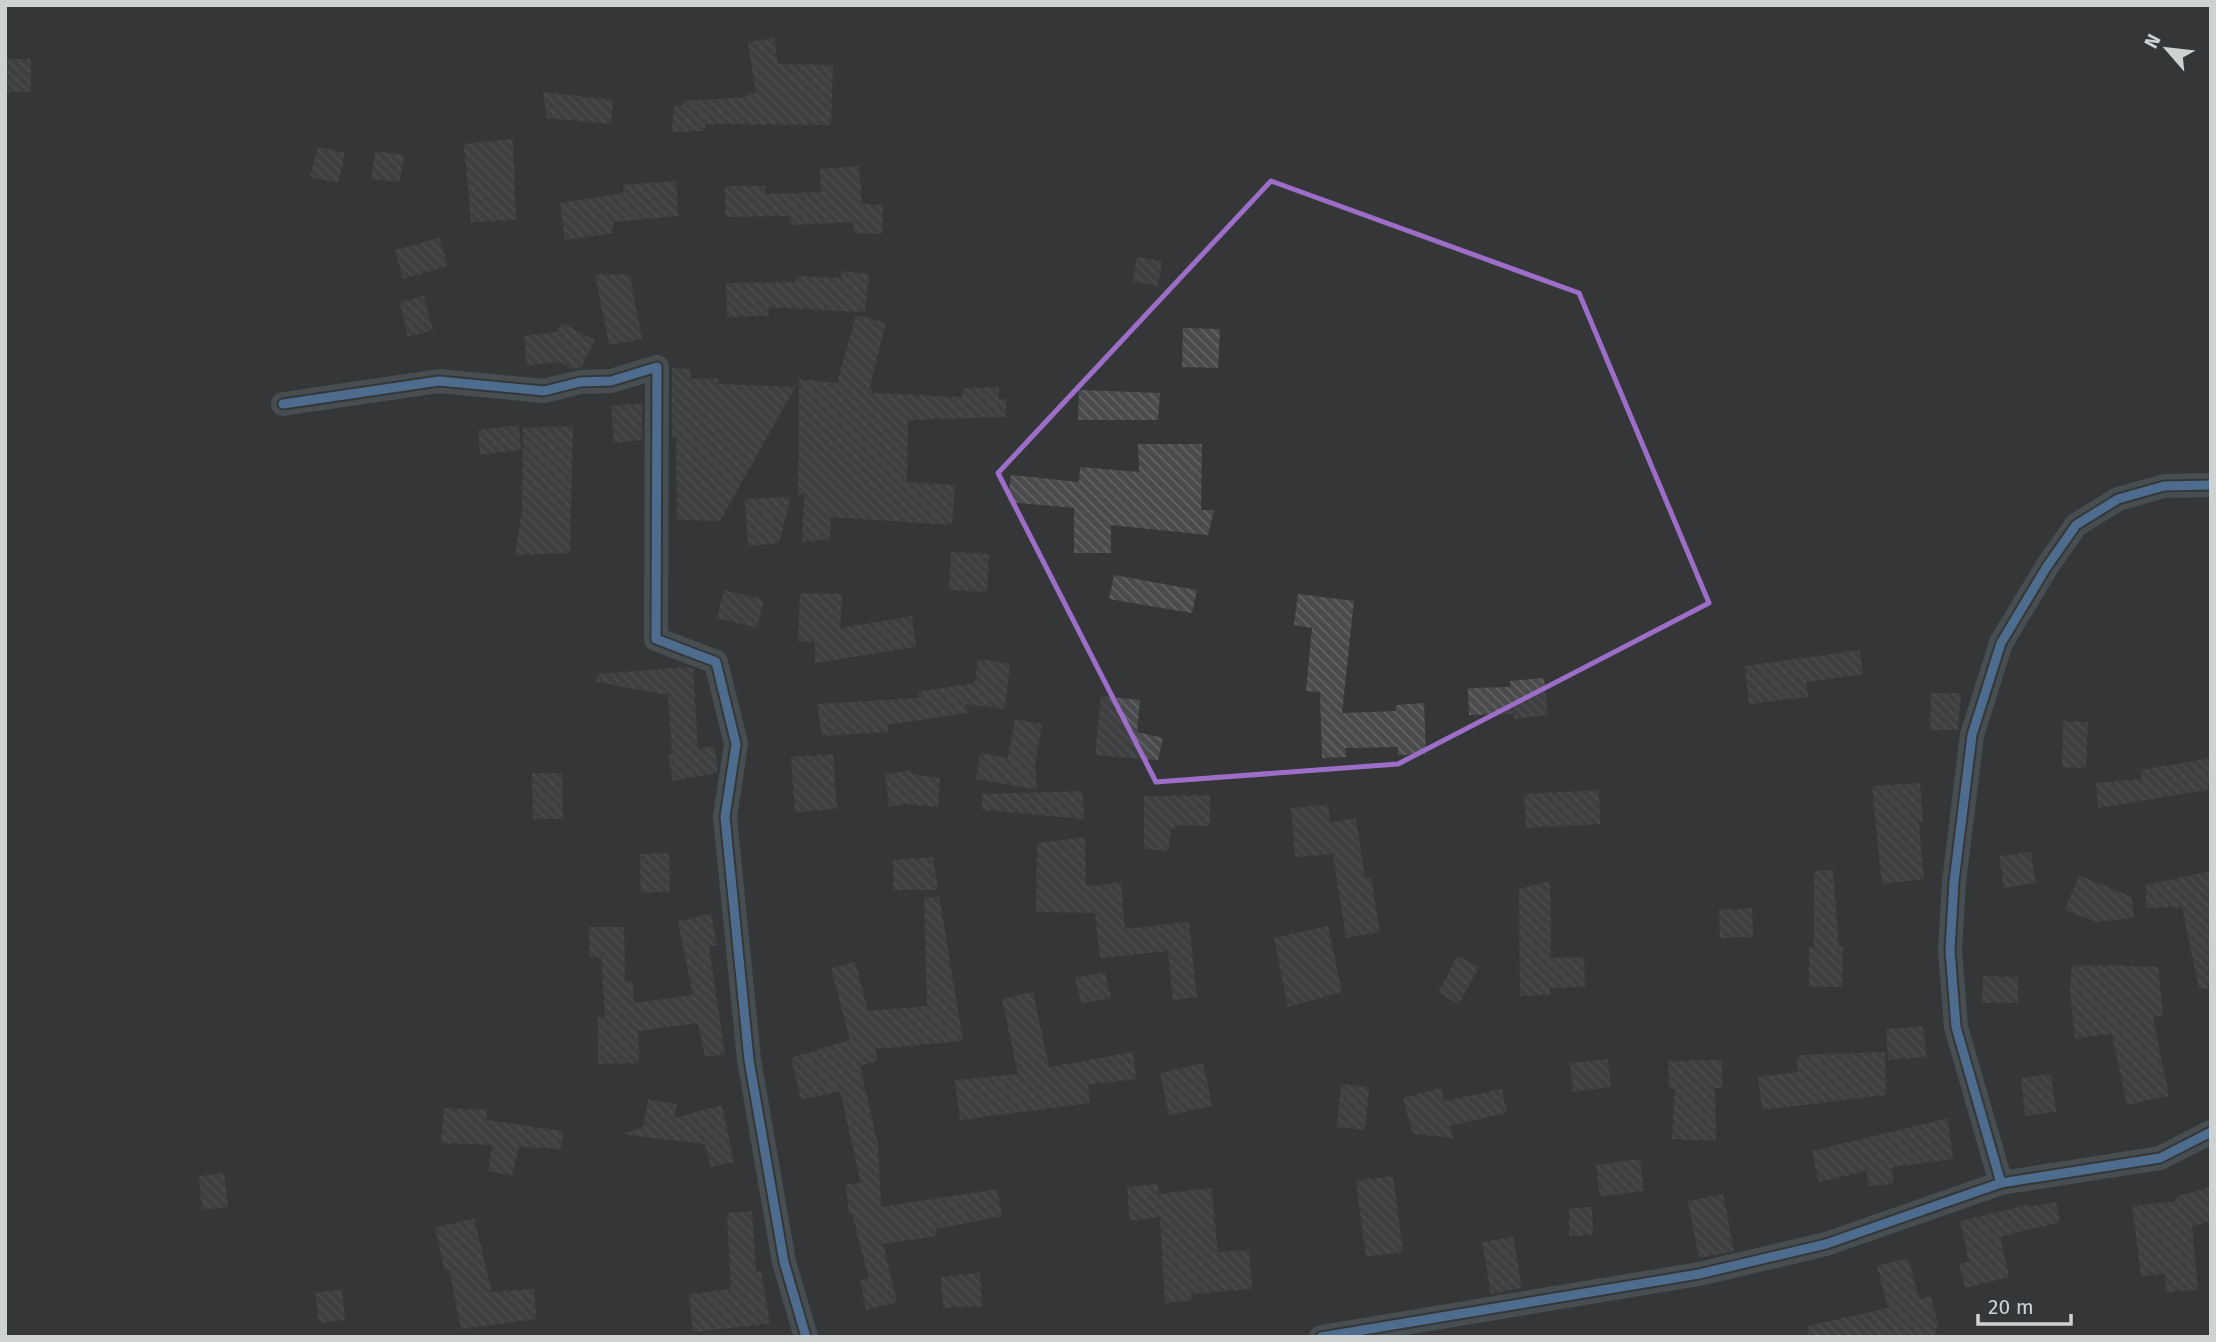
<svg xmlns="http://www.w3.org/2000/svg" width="2216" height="1342" font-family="'Fira Sans',sans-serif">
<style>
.building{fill:url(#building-back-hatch)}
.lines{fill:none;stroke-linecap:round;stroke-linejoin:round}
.street{stroke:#5e6b71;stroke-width:24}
.cycleway-casing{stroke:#333739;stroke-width:13}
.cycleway{stroke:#6dadf4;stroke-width:9}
.marked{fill:none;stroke:#9d6ec7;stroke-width:5;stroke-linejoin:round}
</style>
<defs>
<pattern id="building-back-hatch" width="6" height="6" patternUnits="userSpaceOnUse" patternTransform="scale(1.75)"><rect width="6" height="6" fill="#494b4c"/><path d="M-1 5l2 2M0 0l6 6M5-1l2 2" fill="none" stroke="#626465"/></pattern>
</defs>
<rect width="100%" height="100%" fill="#343638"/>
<g class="building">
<polygon points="774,38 778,64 833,65 831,125 705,124 705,131 672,132 674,105 683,105 683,101 747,97 748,93 756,93 748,42"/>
<rect x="5" y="59" width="26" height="33"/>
<polygon points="543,92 613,100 611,124 547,118"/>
<polygon points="513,139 516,220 471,222 464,144"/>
<polygon points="318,147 345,153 338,183 310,177"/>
<polygon points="375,151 404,155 400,182 371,179"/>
<polygon points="859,166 862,204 883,205 882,234 853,233 854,222 791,225 790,216 725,217 725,186 765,186 765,194 821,192 820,169"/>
<polygon points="676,181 678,216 613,222 613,233 565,240 560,203 624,193 623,185"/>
<polygon points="439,238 448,266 403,279 395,250"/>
<polygon points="1137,257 1162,261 1158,286 1133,282"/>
<polygon points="841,271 869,274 865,312 769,307 769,316 727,317 726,283 796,282 797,276 841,278"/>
<polygon points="595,274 630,275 642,339 609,345"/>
<polygon points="424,296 433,330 408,337 400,302"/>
<polygon points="856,315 886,323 869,389 872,389 872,393 963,397 962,388 999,387 999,399 1006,399 1006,417 908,420 907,482 955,485 952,525 831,517 830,539 802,542 804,495 798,494 799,379 837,383"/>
<polygon points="562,323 595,340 581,367 572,369 560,362 527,366 524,336 557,332"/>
<polygon points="1183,328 1220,329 1218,368 1182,367"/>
<polygon points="672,368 690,369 691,379 718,378 718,384 795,387 720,521 677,520 676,438 672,438"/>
<polygon points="1079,390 1160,393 1158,420 1078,420"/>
<polygon points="642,403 642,440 614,443 611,406"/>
<polygon points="519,425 521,450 480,455 478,430"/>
<polygon points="573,426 570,553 515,555 522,512 523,428"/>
<polygon points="1138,444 1202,444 1201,510 1214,510 1208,535 1111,525 1111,553 1074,553 1074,508 1008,502 1011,475 1079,482 1080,467 1139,472"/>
<polygon points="791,497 779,543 748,546 745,499"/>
<polygon points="951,552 989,554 987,592 949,590"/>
<polygon points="1114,575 1197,590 1192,613 1109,599"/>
<polygon points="724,590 764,600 757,628 717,618"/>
<polygon points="800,593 842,594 840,628 912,616 916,647 815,663 815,642 798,641"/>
<polygon points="1298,594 1354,601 1342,713 1396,711 1396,705 1424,703 1426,754 1398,755 1398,747 1345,748 1346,757 1322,758 1320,692 1306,691 1312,628 1294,625"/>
<polygon points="1860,650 1863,674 1806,682 1808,697 1749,704 1745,666"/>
<polygon points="978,659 1010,664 1005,709 966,704 967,713 888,725 888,732 822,736 817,704 919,698 918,692 975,683"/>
<polygon points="687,667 693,669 698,749 714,746 718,765 717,773 673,781 668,755 672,754 668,695 596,682 597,674"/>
<polygon points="1544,678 1548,715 1514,719 1514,714 1469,715 1468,688 1511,687 1510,681"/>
<polygon points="1931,693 1961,693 1958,730 1930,730"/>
<polygon points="1101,696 1140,700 1137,732 1163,738 1158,760 1095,755"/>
<polygon points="1015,719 1042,724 1035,764 1037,790 976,779 980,753 1008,758"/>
<polygon points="2063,721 2088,722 2086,768 2062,767"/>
<polygon points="833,754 837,809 795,812 791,757"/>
<polygon points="2211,758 2211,789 2098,808 2096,783 2142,779 2140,770"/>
<polygon points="910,770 911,774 940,778 938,807 906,804 889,807 885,774"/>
<polygon points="532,773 562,773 563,819 533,819"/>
<polygon points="1920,783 1923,822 1919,822 1924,879 1882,884 1872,786"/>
<polygon points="1599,790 1600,824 1526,828 1524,794"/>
<polygon points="1083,791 1084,819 982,810 982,794"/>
<polygon points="1210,795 1210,826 1175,825 1175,829 1171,829 1169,851 1144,849 1144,796"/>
<polygon points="1328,804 1330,822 1356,818 1365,878 1371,878 1380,932 1346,938 1333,854 1295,857 1291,808"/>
<polygon points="1085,837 1086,886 1121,882 1125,929 1189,922 1197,997 1173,1000 1168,951 1100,958 1095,913 1036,912 1037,843"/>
<polygon points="2031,852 2036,883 2004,888 1999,856"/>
<polygon points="669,853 670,892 641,893 640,854"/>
<polygon points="933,857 938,890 893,890 893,860"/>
<polygon points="1833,870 1839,947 1843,947 1842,987 1809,987 1809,947 1814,947 1814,871"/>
<polygon points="2211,871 2211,988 2199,989 2182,907 2146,908 2146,885"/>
<polygon points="2079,875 2132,897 2134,918 2096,922 2065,910"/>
<polygon points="1550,881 1551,958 1584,957 1585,987 1550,988 1550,995 1520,996 1519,889"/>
<polygon points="939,896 963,1041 875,1049 878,1061 860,1066 878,1145 881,1207 997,1189 1002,1216 936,1229 937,1236 883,1244 897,1302 866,1310 860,1280 869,1278 852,1214 849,1214 846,1184 861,1183 840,1091 801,1100 791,1058 850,1040 831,968 855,962 868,1011 927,1006 924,898"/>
<polygon points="1752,908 1753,937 1720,938 1719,910"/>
<polygon points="711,914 717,945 709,947 725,1054 705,1057 698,1023 638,1031 639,1063 598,1064 598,1017 605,1017 601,957 589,957 589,927 624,927 625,982 633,981 634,1003 693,995 678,921"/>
<polygon points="1328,926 1342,992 1288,1007 1274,938"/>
<polygon points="1457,956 1479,967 1459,1004 1438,993"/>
<polygon points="2104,965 2158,967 2163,1015 2153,1017 2169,1096 2127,1105 2112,1034 2075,1038 2070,990 2072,966"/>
<polygon points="1105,972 1111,998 1081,1004 1075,978"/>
<polygon points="1983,976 2018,977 2018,1003 1982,1003"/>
<polygon points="1033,992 1049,1067 1133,1052 1136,1079 1088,1085 1090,1103 960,1120 955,1080 1018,1074 1002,999"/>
<polygon points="1923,1026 1926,1057 1888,1060 1886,1029"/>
<polygon points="1885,1052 1886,1095 1762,1110 1758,1077 1798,1072 1797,1058 1802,1055"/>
<polygon points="1608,1059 1611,1087 1573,1092 1570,1063"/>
<polygon points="1722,1060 1722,1088 1715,1088 1716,1141 1672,1139 1675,1089 1669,1089 1668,1061"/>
<polygon points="1203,1063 1212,1106 1169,1115 1160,1073"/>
<polygon points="2051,1074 2056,1112 2025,1116 2021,1078"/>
<polygon points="1341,1084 1369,1087 1365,1130 1337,1127"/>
<polygon points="1441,1088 1444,1101 1502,1089 1507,1113 1450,1126 1453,1138 1413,1134 1403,1098"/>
<polygon points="648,1099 677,1104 674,1118 722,1105 734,1162 711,1167 705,1144 621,1134 643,1127"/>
<polygon points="444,1108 487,1110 486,1120 563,1131 561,1149 519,1147 512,1176 488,1171 492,1145 441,1143"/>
<polygon points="1948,1118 1953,1159 1892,1167 1893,1184 1868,1186 1867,1171 1819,1182 1812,1151"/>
<polygon points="1640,1159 1644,1191 1600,1197 1596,1165"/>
<polygon points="224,1173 228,1207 202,1210 199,1176"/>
<polygon points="1393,1176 1403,1252 1366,1257 1356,1181"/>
<polygon points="1158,1184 1158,1194 1211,1188 1218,1252 1249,1250 1252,1289 1191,1294 1192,1301 1165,1303 1160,1217 1130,1221 1127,1187"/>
<polygon points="2211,1187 2211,1221 2192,1226 2198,1290 2166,1292 2165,1274 2141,1276 2132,1206 2177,1201 2176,1197"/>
<polygon points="1723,1194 1734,1251 1699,1258 1688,1201"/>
<polygon points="2056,1202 2060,1222 2000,1237 2009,1277 1965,1288 1959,1264 1969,1262 1960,1221 2030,1204 2030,1207"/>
<polygon points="1592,1207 1593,1235 1569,1236 1569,1208"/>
<polygon points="752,1211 756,1272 761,1271 770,1324 693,1332 689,1294 731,1289 727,1213"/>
<polygon points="474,1218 492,1292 534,1289 536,1319 461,1329 449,1270 445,1271 435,1228"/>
<polygon points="1513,1237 1522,1288 1491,1294 1482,1242"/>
<polygon points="1908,1258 1919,1299 1931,1296 1939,1327 1935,1328 1938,1337 1809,1337 1807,1326 1888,1308 1877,1266"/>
<polygon points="980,1273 982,1306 943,1308 941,1277"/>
<polygon points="342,1289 345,1320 319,1323 315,1293"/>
</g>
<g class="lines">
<g class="street">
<polyline points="283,404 439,381 544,391 580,382 611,381 657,367 656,639 716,662 736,744 725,817 749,1060 784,1262 806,1337"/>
<polyline points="2001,1183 1956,1027 1950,950 1954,882 1972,735 2001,643 2046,568 2076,525 2118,499 2164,486 2211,485"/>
<polyline points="1321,1337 1699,1274 1826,1244 2001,1183 2160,1158 2211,1132"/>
</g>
<defs>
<g id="cycleway">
<polyline points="283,404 439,381 544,391 580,382 611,381 657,367 656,639 716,662 736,744 725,817 749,1060 784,1262 806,1337"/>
<polyline points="2001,1183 1956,1027 1950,950 1954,882 1972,735 2001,643 2046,568 2076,525 2118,499 2164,486 2211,485"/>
<polyline points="1321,1337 1699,1274 1826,1244 2001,1183 2160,1158 2211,1132"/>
</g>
</defs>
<use href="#cycleway" class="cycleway-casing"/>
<use href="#cycleway" class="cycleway"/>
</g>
<path d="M0 0H2216V1342H0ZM1271,181L1579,293L1709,603L1398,764L1156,782L998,473Z" fill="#343638" fill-opacity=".55" fill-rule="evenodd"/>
<path class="marked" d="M1271,181L1579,293L1709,603L1398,764L1156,782L998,473Z"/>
<rect width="2216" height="1342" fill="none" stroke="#cfd2d3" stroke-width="14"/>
<g transform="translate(2167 49) rotate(298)" stroke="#333739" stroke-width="5" paint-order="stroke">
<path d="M0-5L12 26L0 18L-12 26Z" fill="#cfd2d3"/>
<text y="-10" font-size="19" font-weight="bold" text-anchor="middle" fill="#cfd2d3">N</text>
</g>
<path d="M1978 1314v10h93v-10" fill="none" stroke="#cfd2d3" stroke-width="3.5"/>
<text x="1988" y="1314" font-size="21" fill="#cfd2d3" stroke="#333739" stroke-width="5" paint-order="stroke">20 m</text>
</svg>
